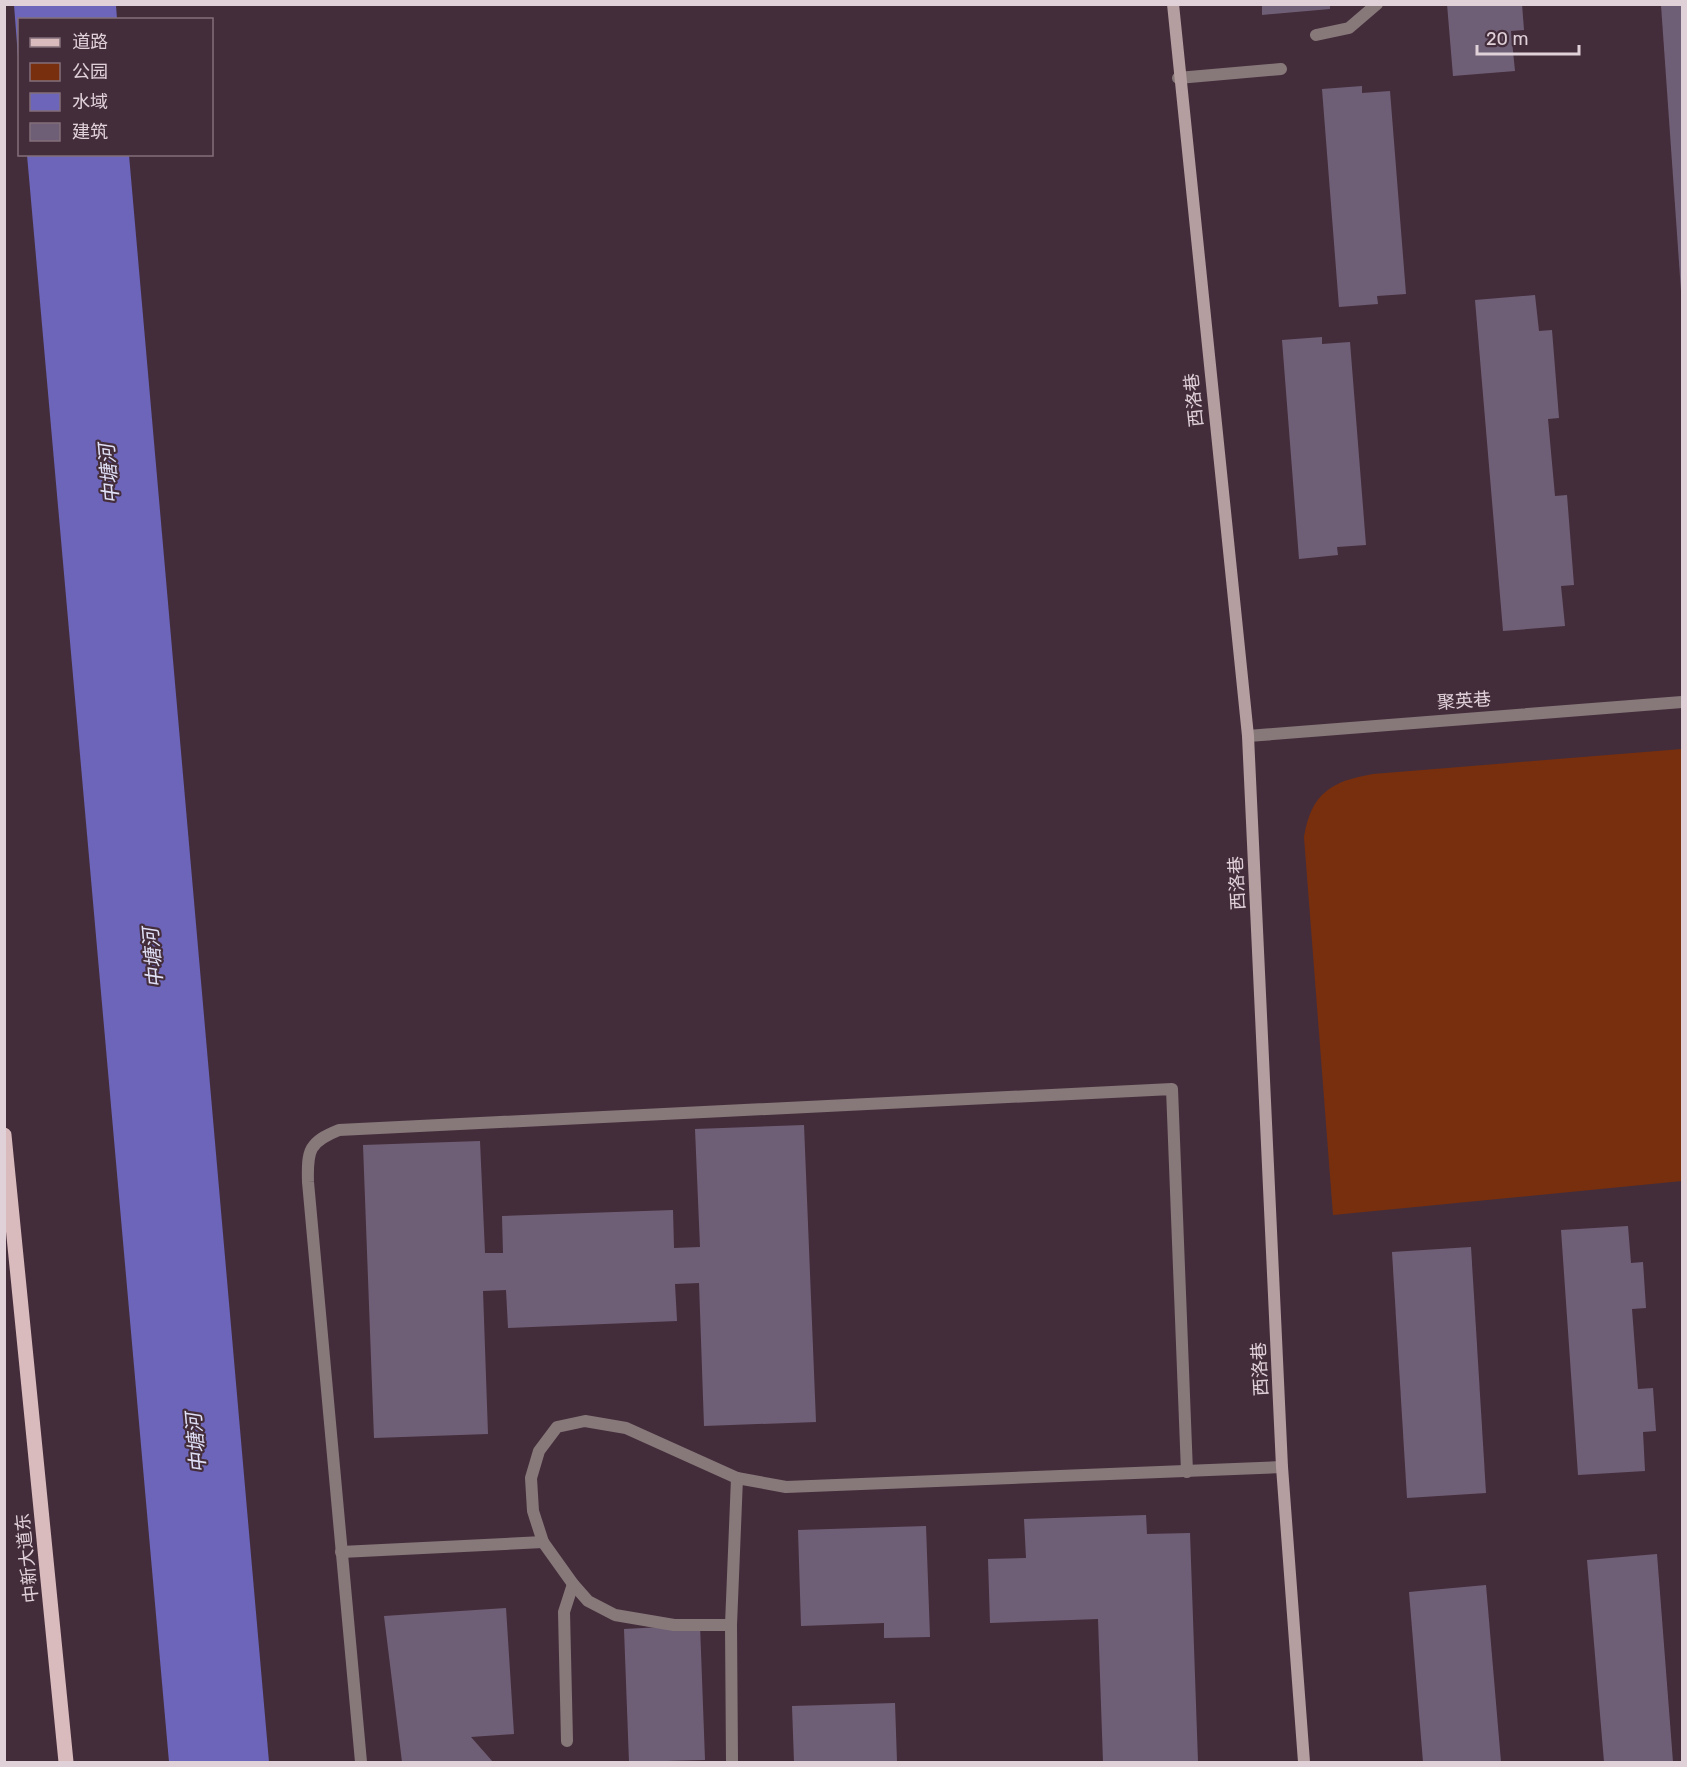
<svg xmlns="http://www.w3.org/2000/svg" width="1687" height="1767" font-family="Rubik,'Noto Sans SC',sans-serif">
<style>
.green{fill:#782f0d}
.water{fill:#6c65ba}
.building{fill:#6f5f76}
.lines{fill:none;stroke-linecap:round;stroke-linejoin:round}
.lane{stroke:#87797a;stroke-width:12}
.street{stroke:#87797a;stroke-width:12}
.secondary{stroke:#b59ea0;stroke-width:12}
.primary{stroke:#d9bbbd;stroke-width:15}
.labels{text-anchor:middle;stroke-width:4.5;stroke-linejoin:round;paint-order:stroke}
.street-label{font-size:18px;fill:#e0d1d9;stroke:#442d3b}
.water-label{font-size:20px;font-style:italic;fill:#e0e0f7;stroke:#442d3b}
</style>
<rect width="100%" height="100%" fill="#442d3b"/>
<path class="green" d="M1682,749V1181L1333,1215L1304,837C1311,793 1332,781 1373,774Z"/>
<g class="water">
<polygon points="14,5 116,5 117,19 20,20 19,70"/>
<polygon points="27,155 129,155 269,1762 169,1762"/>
</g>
<g class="building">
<polygon points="1262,4 1330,4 1330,9 1262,15"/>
<polygon points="1447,4 1522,4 1524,30 1511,31 1515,71 1453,76"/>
<polygon points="1671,4 1682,4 1682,305 1661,5"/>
<polygon points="1362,86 1362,93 1390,91 1406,294 1377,296 1378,304 1339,307 1322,89"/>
<polygon points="1535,295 1539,331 1552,330 1559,418 1548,419 1555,496 1567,495 1574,585 1561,586 1565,626 1503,631 1475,300"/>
<polygon points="1322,337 1322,344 1350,342 1366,545 1337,547 1338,555 1299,559 1282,340"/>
<polygon points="804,1125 816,1422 704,1426 699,1283 675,1284 677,1321 508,1328 506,1290 483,1291 488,1434 374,1438 363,1145 480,1141 485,1253 503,1253 502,1216 673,1210 674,1248 700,1247 695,1129"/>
<polygon points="1628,1226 1631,1263 1643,1262 1646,1308 1632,1309 1638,1389 1653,1388 1656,1431 1643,1432 1645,1471 1578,1475 1561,1230"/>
<polygon points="1471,1247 1486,1493 1407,1498 1392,1252"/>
<polygon points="1146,1515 1147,1534 1190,1533 1198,1762 1103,1762 1098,1619 990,1623 988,1559 1026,1558 1024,1519"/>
<polygon points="926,1526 930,1637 884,1638 884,1623 801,1626 798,1530"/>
<polygon points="1657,1554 1673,1762 1604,1762 1587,1560"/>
<polygon points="1486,1585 1501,1762 1423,1762 1409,1592"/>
<polygon points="506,1608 514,1734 471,1737 493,1762 402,1762 384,1616"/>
<polygon points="700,1625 705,1760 629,1762 624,1629"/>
<polygon points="895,1703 897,1762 794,1762 792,1706"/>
</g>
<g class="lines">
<polyline class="lane" points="1316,35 1349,28 1377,4"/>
<g class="street">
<polyline points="1178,78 1281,69"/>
<polyline points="1248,736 1682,702"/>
<polyline points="341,1552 543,1542"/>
<polyline points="731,1625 674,1625 615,1615 588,1601 573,1584 543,1542 533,1511 531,1478 539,1451 557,1427 585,1421 626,1428 737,1478 786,1487 1282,1467"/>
<polyline points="567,1741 564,1612 573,1584"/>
<path d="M361,1762L308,1182C307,1150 309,1142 339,1130L1172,1089L1187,1472"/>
<polyline points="732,1762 731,1625 737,1478"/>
</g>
<polyline class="secondary" points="1173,4 1248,736 1282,1467 1304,1762"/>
<polyline class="primary" points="4,1135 66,1762"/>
</g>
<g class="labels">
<g class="street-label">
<text transform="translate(1194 400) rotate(-96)" y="6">西洛巷</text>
<text transform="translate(1464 701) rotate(-4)" y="6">聚英巷</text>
<text transform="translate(1237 883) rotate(-93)" y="6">西洛巷</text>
<text transform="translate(1260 1369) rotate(-93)" y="6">西洛巷</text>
<text transform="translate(27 1558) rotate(-96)" y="6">中新大道东</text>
</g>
<g class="water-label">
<text transform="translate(109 474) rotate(-95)" y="7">中塘河</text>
<text transform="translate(153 958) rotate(-95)" y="7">中塘河</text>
<text transform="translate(196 1443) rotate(-95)" y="7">中塘河</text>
</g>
</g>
<rect width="1687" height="1767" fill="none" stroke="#e0d1d9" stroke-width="12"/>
<rect x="18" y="18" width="195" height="138" fill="#442d3b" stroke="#826f7a" stroke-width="1.5"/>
<rect x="30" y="38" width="30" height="9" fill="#d9bbbd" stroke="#826f7a" stroke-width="1.5"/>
<text x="72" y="48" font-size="18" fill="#e0d1d9">道路</text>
<rect x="30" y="63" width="30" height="18" fill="#782f0d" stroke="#826f7a" stroke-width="1.5"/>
<text x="72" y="78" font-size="18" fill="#e0d1d9">公园</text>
<rect x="30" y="93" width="30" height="18" fill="#6c65ba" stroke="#826f7a" stroke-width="1.5"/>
<text x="72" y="108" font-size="18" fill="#e0d1d9">水域</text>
<rect x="30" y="123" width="30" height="18" fill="#6f5f76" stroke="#826f7a" stroke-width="1.5"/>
<text x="72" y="138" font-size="18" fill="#e0d1d9">建筑</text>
<path d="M1477 45v9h102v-9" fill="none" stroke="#e0d1d9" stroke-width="3"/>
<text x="1486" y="45" font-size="18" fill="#e0d1d9" stroke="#442d3b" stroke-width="4.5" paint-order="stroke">20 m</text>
</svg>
